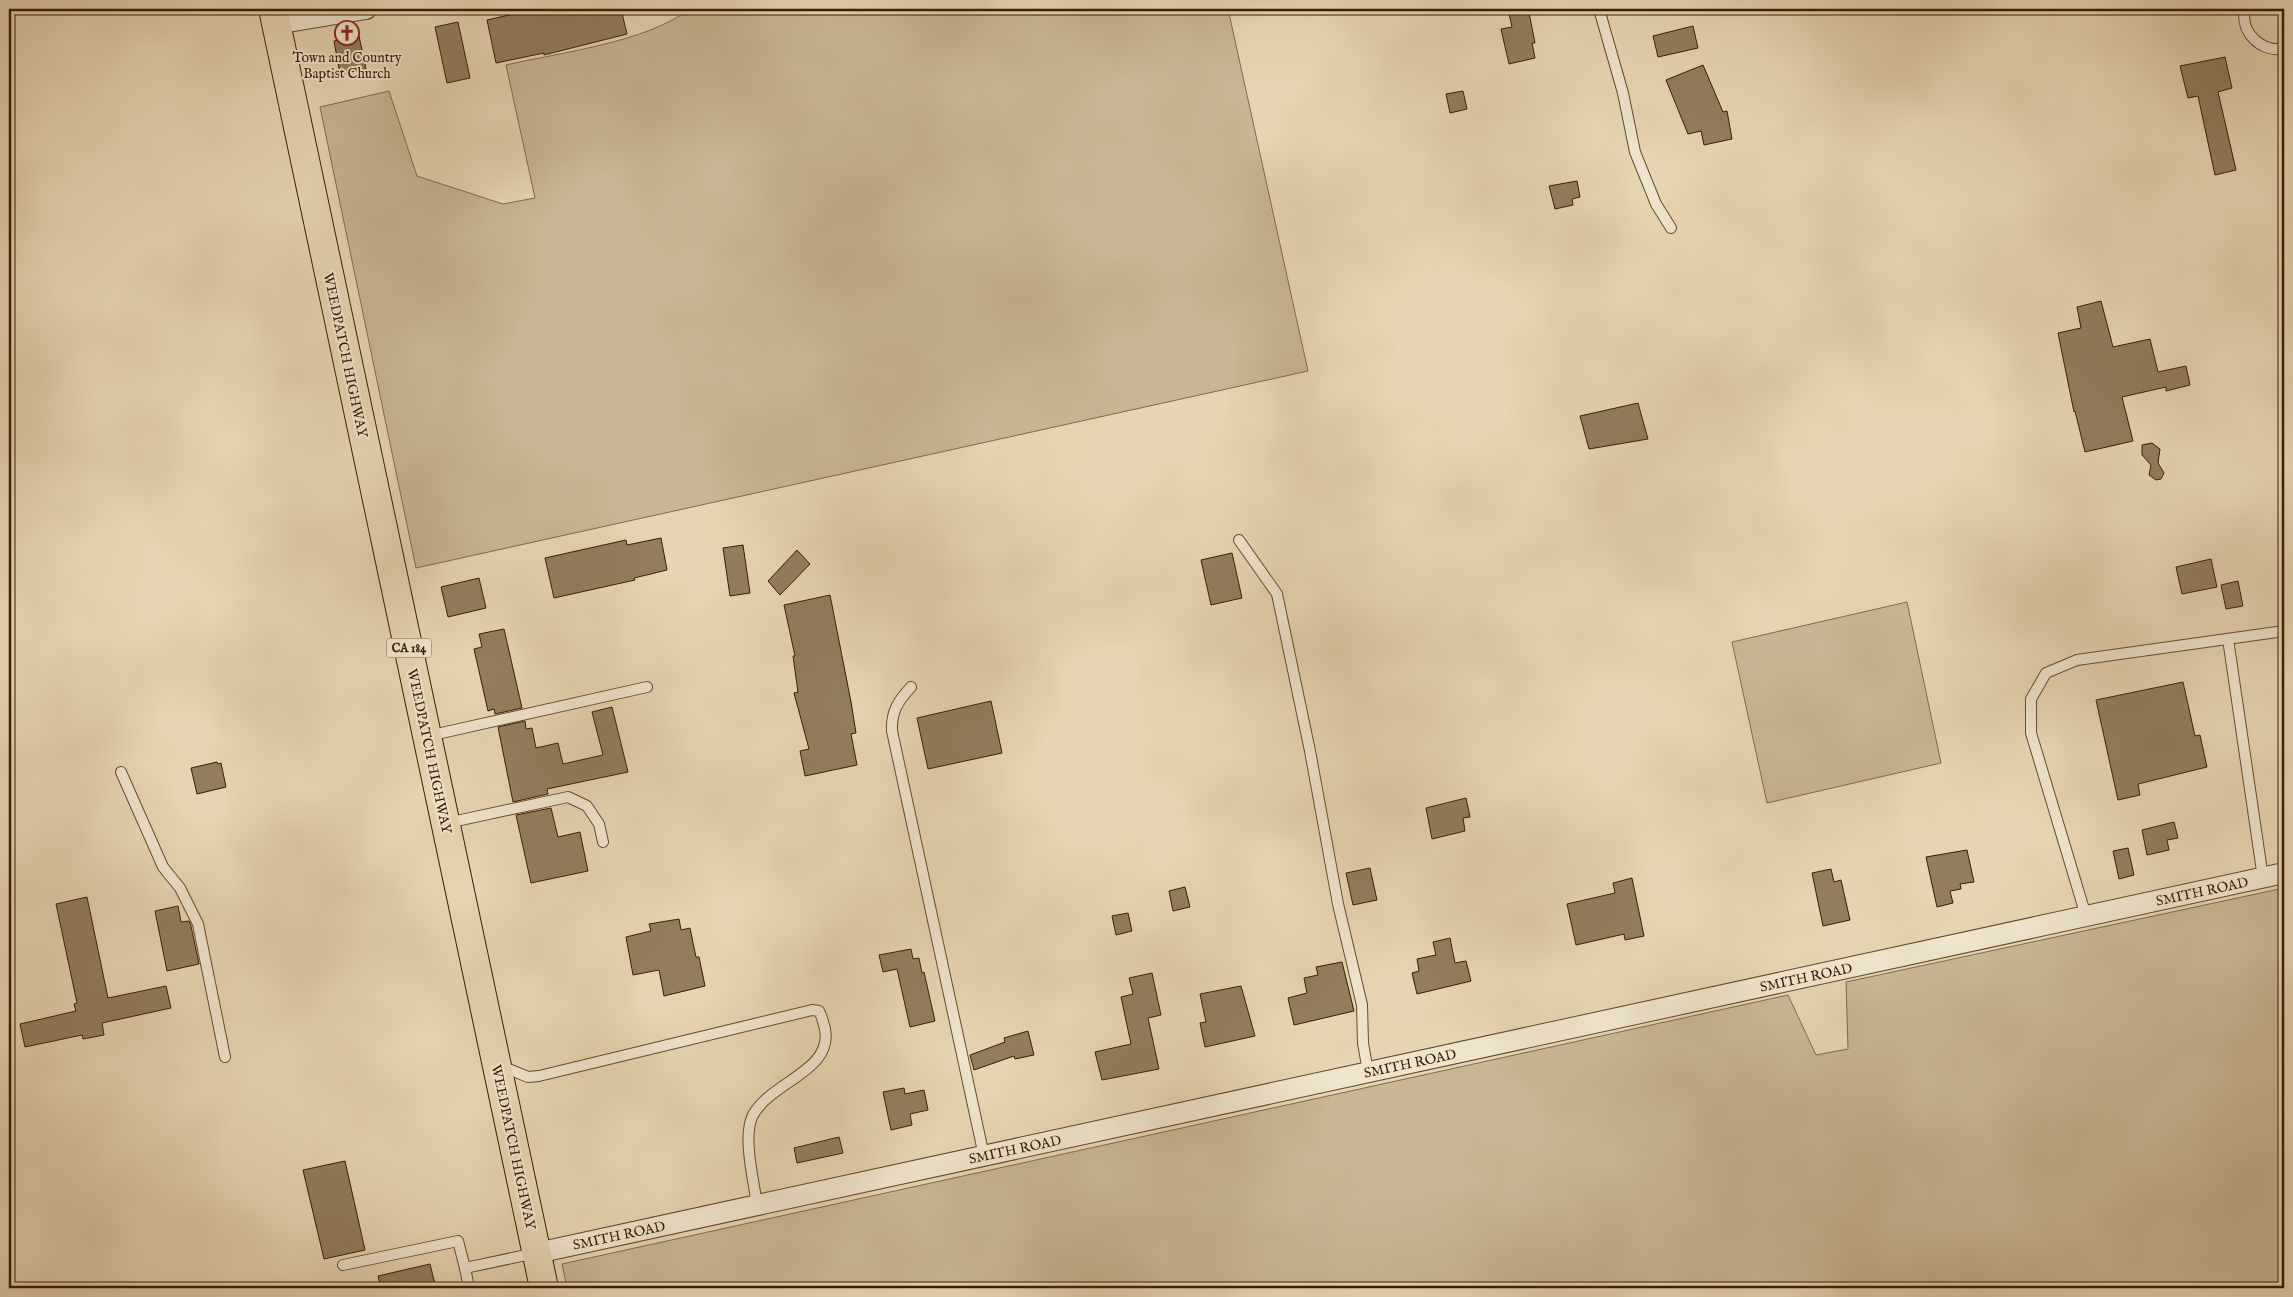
<svg xmlns="http://www.w3.org/2000/svg" width="2293" height="1297" font-family="'IM FELL English',serif">
<style>
.green{fill:#c8b694;stroke:#806a4c}
.building{fill:#927d5e;stroke:#381d03}
.lines{fill:none;stroke-linecap:round;stroke-linejoin:round}
.service-casing{stroke:#644b2f;stroke-width:12}
.minor-casing{stroke:#644b2f;stroke-width:22}
.primary-casing{stroke:#381d03;stroke-width:30}
.service{stroke:#efe4cd;stroke-width:10}
.minor{stroke:#efe4cd;stroke-width:20}
.primary{stroke:#e6d5b2;stroke-width:28}
.labels{text-anchor:middle;stroke-width:4;stroke-linejoin:round;paint-order:stroke}
.shield{fill:#efe4cd;stroke:#6f5940;stroke-width:1}
.shield-label{font-size:12px;font-weight:bold;fill:#381d03}
.poi-label{font-size:14px;fill:#381d03;stroke:#efe4cd}
.street-label{font-size:14px;fill:#381d03;stroke:#efe4cd}
</style>
<rect width="100%" height="100%" fill="#e6d5b2"/>
<filter id="stains"><feTurbulence type="fractalNoise" baseFrequency=".004" numOctaves="4"/><feColorMatrix values="0 0 0 0 .2 0 0 0 0 .09 0 0 0 0 .02 0 0 0 .5 -.17"/></filter>
<radialGradient id="worn" r=".72"><stop offset=".6" stop-color="#630" stop-opacity="0"/><stop offset="1" stop-color="#630" stop-opacity=".3"/></radialGradient>
<g class="green">
<path d="M690,9H1228L1308,371L416,568L320,107L389,91L417,176L503,204L535,198L506,65C562,52 644,43 690,9Z"/>
<polygon points="1907,602 1941,763 1767,803 1732,642"/>
<polygon points="2284,888 2284,1288 567,1288 562,1264 1788,995 1816,1055 1848,1049 1846,982"/>
</g>
<g class="building">
<polygon points="535,9 621,9 627,34 544,55 544,53 496,63 487,20"/>
<polygon points="1508,9 1522,9 1524,14 1529,13 1535,43 1532,43 1535,58 1509,64 1501,29 1512,27"/>
<polygon points="458,22 470,78 447,83 435,27"/>
<polygon points="1693,26 1698,48 1658,57 1653,36"/>
<polygon points="359,36 366,69 340,74 334,41"/>
<polygon points="2225,57 2232,88 2218,92 2236,170 2215,175 2198,96 2188,98 2180,66"/>
<polygon points="1703,65 1723,112 1727,111 1732,139 1704,145 1701,131 1688,134 1666,80"/>
<polygon points="1463,91 1467,109 1450,113 1446,94"/>
<polygon points="1577,181 1580,197 1572,199 1573,205 1555,209 1549,186"/>
<polygon points="2101,301 2113,347 2150,339 2158,372 2186,366 2190,385 2166,391 2166,387 2122,397 2133,441 2085,452 2075,411 2074,412 2058,333 2081,328 2077,307"/>
<polygon points="1638,403 1648,439 1589,449 1580,416"/>
<polygon points="2152,443 2160,449 2158,463 2164,473 2161,479 2156,480 2149,475 2151,465 2142,455 2142,445"/>
<polygon points="661,538 667,570 634,578 635,580 554,598 545,558 626,540 627,545"/>
<polygon points="743,545 750,593 730,596 723,548"/>
<polygon points="797,550 810,564 780,595 768,581"/>
<polygon points="1232,553 1242,598 1211,605 1201,560"/>
<polygon points="2211,559 2217,587 2182,594 2176,567"/>
<polygon points="479,578 486,608 448,617 441,587"/>
<polygon points="2238,581 2243,606 2226,609 2221,585"/>
<polygon points="830,595 851,702 856,733 851,734 857,765 805,776 800,751 809,749 794,693 798,692 793,656 795,656 784,605"/>
<polygon points="504,629 522,708 495,714 494,709 488,711 474,649 482,647 479,634"/>
<polygon points="2183,682 2195,736 2200,735 2207,767 2138,784 2140,795 2118,800 2096,700"/>
<polygon points="991,701 1002,753 928,769 917,718"/>
<polygon points="612,707 628,772 547,789 548,794 513,802 498,727 525,721 526,729 532,728 536,748 558,743 563,764 603,755 592,712"/>
<polygon points="217,762 218,764 221,763 226,787 197,794 191,768"/>
<polygon points="1466,798 1470,817 1463,818 1465,831 1432,839 1426,808"/>
<polygon points="551,808 558,837 580,832 588,871 531,883 516,815"/>
<polygon points="2174,822 2178,838 2167,840 2169,850 2147,855 2142,830"/>
<polygon points="2128,848 2134,875 2119,879 2113,851"/>
<polygon points="1967,850 1974,882 1960,884 1961,889 1950,891 1953,903 1937,907 1926,857"/>
<polygon points="1370,868 1377,900 1353,905 1346,873"/>
<polygon points="1831,869 1834,882 1841,880 1850,920 1823,926 1812,873"/>
<polygon points="1632,878 1644,936 1625,940 1624,934 1576,945 1567,904 1615,893 1613,883"/>
<polygon points="1185,887 1190,907 1173,911 1169,891"/>
<polygon points="87,897 108,998 166,986 171,1008 102,1023 104,1035 83,1039 82,1035 25,1047 20,1024 76,1011 74,1004 77,1003 56,904"/>
<polygon points="178,906 181,922 189,921 191,926 199,964 167,971 155,911"/>
<polygon points="1128,913 1132,931 1116,935 1112,916"/>
<polygon points="679,919 681,930 690,928 696,957 699,957 705,986 664,996 659,970 633,975 626,937 651,931 649,924"/>
<polygon points="1450,938 1455,963 1466,961 1471,981 1417,994 1412,973 1419,971 1417,959 1436,955 1433,942"/>
<polygon points="911,949 913,959 919,958 922,973 924,972 935,1021 910,1027 897,969 883,972 879,955"/>
<polygon points="1342,962 1354,1011 1294,1025 1288,998 1307,993 1304,978 1318,975 1316,967"/>
<polygon points="1152,973 1161,1015 1148,1018 1159,1069 1102,1080 1095,1052 1131,1044 1121,997 1133,994 1129,978"/>
<polygon points="1241,986 1255,1036 1205,1047 1200,1023 1206,1022 1200,994"/>
<polygon points="1028,1031 1034,1055 1015,1059 1014,1056 974,1070 970,1055 1005,1042 1004,1038"/>
<polygon points="904,1088 905,1094 924,1090 928,1110 910,1114 912,1125 891,1130 883,1092"/>
<polygon points="839,1137 843,1153 797,1163 794,1148"/>
<polygon points="345,1161 365,1250 324,1259 303,1170"/>
<polygon points="430,1264 436,1288 381,1288 378,1276"/>
</g>
<g class="lines">
<defs>
<g id="service">
<polyline points="1599,9 1623,93 1635,152 1656,204 1671,228"/>
<path d="M2245,9C2240,33 2261,52 2284,49"/>
<polyline points="1239,540 1277,594 1310,751 1338,904 1362,1005 1363,1043 1368,1072"/>
<polyline points="2228,639 2263,878"/>
<path d="M911,687C898,701 891,712 892,731L984,1156"/>
<polyline points="428,736 647,687"/>
<polyline points="121,772 163,867 180,888 198,924 225,1057"/>
<polyline points="447,823 568,797 587,806 599,824 603,842"/>
<polyline points="2086,916 2031,733 2031,699 2046,673 2077,660 2284,631"/>
<path d="M501,1066L528,1077L539,1076L812,1010L819,1011C822,1016 823,1022 825,1029C833,1071 772,1081 753,1115C742,1136 754,1181 757,1205"/>
<polyline points="343,1265 458,1241 465,1268 536,1253"/>
<polyline points="465,1268 469,1288"/>
</g>
<g id="minor">
<polyline points="276,24 366,9"/>
<polyline points="537,1253 2284,873"/>
</g>
<polyline id="primary" points="273,9 544,1288"/>
</defs>
<use href="#service" class="service-casing"/>
<use href="#minor" class="minor-casing"/>
<use href="#primary" class="primary-casing"/>
<use href="#service" class="service"/>
<use href="#minor" class="minor"/>
<use href="#primary" class="primary"/>
</g>
<defs>
<symbol id="church-ring" viewBox="-11 -11 22 22"><circle r="9.5" fill="#efe4cd" stroke="#8f2418" stroke-width="1.5"/><path d="M-1.2-6h2.4v3.5h3.3v2.4h-3.3V6h-2.4V-.1h-3.3v-2.4h3.3Z" fill="#8f2418"/></symbol>
</defs>
<g fill-rule="evenodd">
<use href="#church-ring" x="333" y="19" width="28" height="28"/>
</g>
<g class="labels">
<rect class="shield" x="386.5" y="638.5" width="45" height="19" rx="4"/>
<g class="shield-label">
<text x="409" y="652">CA 184</text>
</g>
<g class="poi-label">
<text x="347" y="62">Town and Country<tspan x="347" dy="16">Baptist Church</tspan></text>
</g>
<g class="street-label">
<text transform="translate(346 355) rotate(78)" y="5">WEEDPATCH HIGHWAY</text>
<text transform="translate(430 751) rotate(78)" y="5">WEEDPATCH HIGHWAY</text>
<text transform="translate(2202 891) rotate(-12)" y="5">SMITH ROAD</text>
<text transform="translate(1806 977) rotate(-12)" y="5">SMITH ROAD</text>
<text transform="translate(1410 1063) rotate(-12)" y="5">SMITH ROAD</text>
<text transform="translate(514 1147) rotate(78)" y="5">WEEDPATCH HIGHWAY</text>
<text transform="translate(1015 1149) rotate(-12)" y="5">SMITH ROAD</text>
<text transform="translate(619 1235) rotate(-12)" y="5">SMITH ROAD</text>
</g>
</g>
<rect width="2293" height="1297" fill="none" stroke="#e6d5b2" stroke-width="30"/>
<rect x="10" y="10" width="2273" height="1277" fill="none" stroke="#381d03" stroke-width="2.5"/>
<rect x="15" y="15" width="2263" height="1267" fill="none" stroke="#381d03"/>
<rect width="100%" height="100%" filter="url(#stains)"/>
<rect width="100%" height="100%" fill="url(#worn)"/>
</svg>
